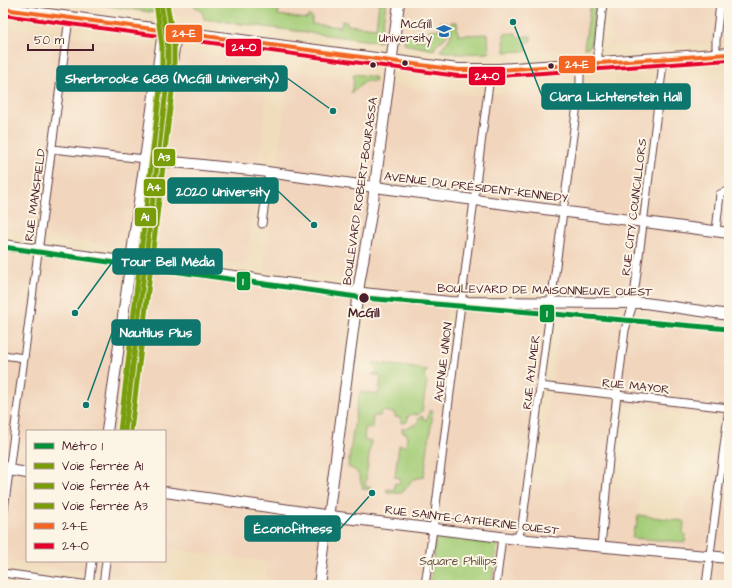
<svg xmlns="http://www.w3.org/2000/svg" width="732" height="588" font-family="'Architects Daughter',sans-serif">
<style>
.built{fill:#f1d5bc}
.green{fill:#a5cd78;stroke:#787652}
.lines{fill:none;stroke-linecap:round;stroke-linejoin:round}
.street-casing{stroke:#633c41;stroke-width:9}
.secondary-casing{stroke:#633c41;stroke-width:12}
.primary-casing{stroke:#633c41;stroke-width:14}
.street{stroke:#fff;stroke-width:7}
.secondary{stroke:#fff;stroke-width:10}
.primary{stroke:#fff;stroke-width:12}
.bus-1-casing{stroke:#fcf5e5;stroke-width:7}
.bus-2-casing{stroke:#fcf5e5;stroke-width:7}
.bus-1{stroke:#f26522;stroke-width:4}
.bus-2{stroke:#e4002b;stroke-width:4}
.rail-1-casing{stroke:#fcf5e5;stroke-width:8}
.rail-2-casing{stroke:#fcf5e5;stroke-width:8}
.rail-3-casing{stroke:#fcf5e5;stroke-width:8}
.rail-1{stroke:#789d09;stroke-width:5}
.rail-2{stroke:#789d09;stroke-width:5}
.rail-3{stroke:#789d09;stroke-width:5}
.metro-1-casing{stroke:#fcf5e5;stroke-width:8}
.metro-1{stroke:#069037;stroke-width:5}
.bus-dot{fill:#4a1f2b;stroke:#fcf5e5;stroke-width:1.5}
.labels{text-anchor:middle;stroke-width:4;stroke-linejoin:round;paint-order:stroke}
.poi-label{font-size:12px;fill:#4a1f2b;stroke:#fcf5e5;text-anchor:end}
.street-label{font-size:12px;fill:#4a1f2b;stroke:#fcf5e5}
.stop-label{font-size:12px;font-weight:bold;fill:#4a1f2b;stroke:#fcf5e5}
.park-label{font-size:12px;fill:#655342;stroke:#fcf5e5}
.leader{fill:none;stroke:#0f766e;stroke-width:1.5}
.callout-dot{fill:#0f766e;stroke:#fcf5e5;stroke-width:1.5}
.callout{fill:#0f766e;stroke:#0f766e;stroke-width:1.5}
.callout-label{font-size:13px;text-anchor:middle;font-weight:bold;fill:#fff}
.line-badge{stroke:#fcf5e5;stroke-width:1.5}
.badge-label{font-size:11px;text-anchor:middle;font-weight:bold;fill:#fff}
</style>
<rect width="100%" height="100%" fill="#fcf5e5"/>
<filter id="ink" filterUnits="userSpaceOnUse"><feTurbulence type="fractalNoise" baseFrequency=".025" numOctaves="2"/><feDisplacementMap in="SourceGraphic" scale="8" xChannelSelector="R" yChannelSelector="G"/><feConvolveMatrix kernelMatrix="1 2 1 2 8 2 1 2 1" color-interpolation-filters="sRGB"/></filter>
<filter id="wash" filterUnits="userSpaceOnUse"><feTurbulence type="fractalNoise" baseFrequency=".012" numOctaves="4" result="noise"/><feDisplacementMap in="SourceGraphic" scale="16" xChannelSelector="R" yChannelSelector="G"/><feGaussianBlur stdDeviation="0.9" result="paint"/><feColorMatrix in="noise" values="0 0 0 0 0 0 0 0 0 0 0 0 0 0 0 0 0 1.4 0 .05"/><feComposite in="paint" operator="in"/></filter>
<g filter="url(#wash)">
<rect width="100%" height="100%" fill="#f0ddbb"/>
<g class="built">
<polygon points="86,3 596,3 591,44 586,48 456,55 418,47"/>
<polygon points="610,3 729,3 729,41 699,44 610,45"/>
<polygon points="3,26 270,63 256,186 248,265 3,230"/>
<polygon points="290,70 469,95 729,79 729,491 709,489 717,417 624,405 614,487 638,490 638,496 640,496 636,528 683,534 686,501 689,501 690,496 707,498 707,503 729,508 729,585 266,585 268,562 170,549 166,552 165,559 165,431 27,431 27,561 165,561 161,583 3,561 3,255 350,297 348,370 451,383 462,303 551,303 529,479 565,484 571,447 542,446 564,289 449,288 439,373 361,365 373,282 264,269"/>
</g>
<g class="green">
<path d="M86,3H177L178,4C172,5 168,5 166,12L164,11L163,14Z"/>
<path d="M197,3H280L278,15L307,19L308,16L312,17V24L341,27L342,21L347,22V25L376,28L379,3H386L380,42L204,19C202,10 201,10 194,6Z"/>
<polygon points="591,3 596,3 591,44 589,47 584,48"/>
<path d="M440,22H447C449,46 439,36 434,50L404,44L405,36L414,37V40H430L429,30L439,29Z"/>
<path d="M451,22H457L458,35L488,34L489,53L458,54L440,51C449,37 452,42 451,22Z"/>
<polygon points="516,33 516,37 531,36 531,41 526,42 527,51 505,52 504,34"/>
<polygon points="355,74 374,77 375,79 375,82 366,81 351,93 354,80 353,76"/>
<path d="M373,362L428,370L425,372L424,378L427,381L422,411L418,415L413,414L408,416L407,422L401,423V418L395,417V413L381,411L380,416H373L372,428H365L364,440L371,441L365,486L370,487L371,490L363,489C359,478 361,471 348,467L357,404L360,392L379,394L381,376L371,374L376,373V367Z"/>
<path d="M429,411H433L424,477L413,479C401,493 407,495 387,492V489L394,490L395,483L399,484L400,478L395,477L399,445L406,446L407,433L402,432V428H407C413,423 418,428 419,418L422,416L425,420L428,418Z"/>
<polygon points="638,515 684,521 683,534 686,535 685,542 632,538 634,528 636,528"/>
<polygon points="436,534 494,540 497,547 492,585 430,585"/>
</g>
</g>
<g filter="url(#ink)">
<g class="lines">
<defs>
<g id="street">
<polyline points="716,55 716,40 720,3"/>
<polyline points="598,63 598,48 603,3"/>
<polyline points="52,149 145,159"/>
<polyline points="262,224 269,172"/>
<polyline points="716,231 720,194 729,190"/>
<polyline points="3,355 24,358"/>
<polyline points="540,386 729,408"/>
<polyline points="3,517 69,18"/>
<polyline points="517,539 522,526 580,82 580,64"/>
<polyline points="601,547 609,460 625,330 633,304 662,72 662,58"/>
<polyline points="3,573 89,585"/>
<polyline points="89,585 92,561"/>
<polyline points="103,585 106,561"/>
<polyline points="425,585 433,529 482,136 489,84 488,71"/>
<polyline points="496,585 502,537"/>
<polyline points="706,585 729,408"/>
</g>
<g id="secondary">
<polyline points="145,159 260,171 367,186 729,233"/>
<polyline points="3,245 353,292 450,302 645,303 729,315"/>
<polyline points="107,431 163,31"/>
<polyline points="123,431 176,33"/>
<polyline points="3,469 27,473"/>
<polyline points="165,492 338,517 517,539 729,558"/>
<polyline points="319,585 359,285 372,208 399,3"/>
</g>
<polyline id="primary" points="3,9 458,70 499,70 729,54"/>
</defs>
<use href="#street" class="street-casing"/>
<use href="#secondary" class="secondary-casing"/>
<use href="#primary" class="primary-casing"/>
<use href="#street" class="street"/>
<use href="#secondary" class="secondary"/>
<use href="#primary" class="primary"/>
<defs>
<polyline id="bus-1" points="3,9 458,70 499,70 729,54"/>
<polyline id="bus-2" points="3,15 458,76 499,76 729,60"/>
</defs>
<use href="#bus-1" class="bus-1-casing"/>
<use href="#bus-2" class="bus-2-casing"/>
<use href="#bus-1" class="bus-1"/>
<use href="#bus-2" class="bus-2"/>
<defs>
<polyline id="rail-1" points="120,431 162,72 162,46 156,3"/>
<polyline id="rail-2" points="125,431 168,74 168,46 161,3"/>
<polyline id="rail-3" points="131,431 174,75 174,46 167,3"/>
</defs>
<use href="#rail-1" class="rail-1-casing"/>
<use href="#rail-2" class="rail-2-casing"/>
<use href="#rail-3" class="rail-3-casing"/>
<use href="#rail-1" class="rail-1"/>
<use href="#rail-2" class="rail-2"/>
<use href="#rail-3" class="rail-3"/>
<defs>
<polyline id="metro-1" points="3,247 364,298 729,329"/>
</defs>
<use href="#metro-1" class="metro-1-casing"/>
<use href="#metro-1" class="metro-1"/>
</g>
</g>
<defs>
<symbol id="university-bare" viewBox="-9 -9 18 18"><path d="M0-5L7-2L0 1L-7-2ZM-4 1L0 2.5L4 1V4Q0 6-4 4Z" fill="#1f6fb2" stroke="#fcf5e5" stroke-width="2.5" paint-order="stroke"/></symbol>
</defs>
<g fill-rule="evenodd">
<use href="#university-bare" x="433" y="20" width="22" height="22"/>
</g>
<g class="bus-dot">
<circle cx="405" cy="63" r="3.5"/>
<circle cx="373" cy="65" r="3.5"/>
<circle cx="551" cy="66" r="3.5"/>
<circle cx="364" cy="298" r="5.5"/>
</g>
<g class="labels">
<g class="poi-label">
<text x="432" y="28">McGill<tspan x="432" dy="14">University</tspan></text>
</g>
<g class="street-label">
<text transform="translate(476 187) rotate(7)" y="4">AVENUE DU PRÉSIDENT-KENNEDY</text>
<text transform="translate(360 191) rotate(-82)" y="4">BOULEVARD ROBERT-BOURASSA</text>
<text transform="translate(35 195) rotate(-82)" y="4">RUE MANSFIELD</text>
<text transform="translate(634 207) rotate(-83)" y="4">RUE CITY COUNCILLORS</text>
<text transform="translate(545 290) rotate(1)" y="4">BOULEVARD DE MAISONNEUVE OUEST</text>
<text transform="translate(443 362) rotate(-83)" y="4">AVENUE UNION</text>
<text transform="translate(531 372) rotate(-83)" y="4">RUE AYLMER</text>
<text transform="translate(636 386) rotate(6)" y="4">RUE MAYOR</text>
<text transform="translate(472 520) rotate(7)" y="4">RUE SAINTE-CATHERINE OUEST</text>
</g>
<g class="stop-label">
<text x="364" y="317">McGill</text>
</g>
<g class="park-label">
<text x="458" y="565">Square Phillips</text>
</g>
</g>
<path class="leader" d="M333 111L287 78M513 22L542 96M314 225L278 191M75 313L113 261M86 405L112 333M372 493L340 529"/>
<g class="callout-dot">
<circle cx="333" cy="111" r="4"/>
<circle cx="513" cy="22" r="4"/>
<circle cx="314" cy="225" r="4"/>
<circle cx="75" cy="313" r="4"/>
<circle cx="86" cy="405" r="4"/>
<circle cx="372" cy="493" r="4"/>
</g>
<g class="callout">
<rect x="57" y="66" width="230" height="25" rx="4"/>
<rect x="542" y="84" width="148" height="25" rx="4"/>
<rect x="168" y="178" width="110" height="25" rx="4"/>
<rect x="113" y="249" width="109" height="25" rx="4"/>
<rect x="112" y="320" width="88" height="25" rx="4"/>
<rect x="245" y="516" width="95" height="25" rx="4"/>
</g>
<g class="callout-label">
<text x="172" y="83">Sherbrooke 688 (McGill University)</text>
<text x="616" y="101">Clara Lichtenstein Hall</text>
<text x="223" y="196">2020 University</text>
<text x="168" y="266">Tour Bell Média</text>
<text x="156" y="337">Nautilus Plus</text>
<text x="293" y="533">Éconofitness</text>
</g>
<g class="line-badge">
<rect x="165" y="24" width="38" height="19" rx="4" fill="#f26522"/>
<rect x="225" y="38" width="37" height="19" rx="4" fill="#e4002b"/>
<rect x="558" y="55" width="38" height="19" rx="4" fill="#f26522"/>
<rect x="468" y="66" width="38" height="20" rx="4" fill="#e4002b"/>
<rect x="153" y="148" width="23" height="19" rx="4" fill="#789d09"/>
<rect x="143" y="178" width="23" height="19" rx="4" fill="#789d09"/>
<rect x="134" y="207" width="23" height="20" rx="4" fill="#789d09"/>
<rect x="236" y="271" width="15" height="20" rx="4" fill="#069037"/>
<rect x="539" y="304" width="16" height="19" rx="4" fill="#069037"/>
</g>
<g class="badge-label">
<text x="184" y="37">24-E</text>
<text x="244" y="51">24-O</text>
<text x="577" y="68">24-E</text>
<text x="487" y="80">24-O</text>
<text x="164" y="161">A3</text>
<text x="154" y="191">A4</text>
<text x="145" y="221">A1</text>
<text x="243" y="285">1</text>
<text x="547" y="317">1</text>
</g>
<rect width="732" height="588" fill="none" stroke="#fcf5e5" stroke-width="16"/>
<rect x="26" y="430" width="140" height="132" fill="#fcf5e5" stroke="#b59f9b"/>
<rect x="34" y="443" width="20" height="6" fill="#069037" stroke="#b59f9b"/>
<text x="62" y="450" font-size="12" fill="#4a1f2b">Métro 1</text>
<rect x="34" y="463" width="20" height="6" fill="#789d09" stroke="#b59f9b"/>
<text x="62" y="470" font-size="12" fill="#4a1f2b">Voie ferrée A1</text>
<rect x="34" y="483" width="20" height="6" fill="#789d09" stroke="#b59f9b"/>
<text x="62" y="490" font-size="12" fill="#4a1f2b">Voie ferrée A4</text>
<rect x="34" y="503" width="20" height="6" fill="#789d09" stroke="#b59f9b"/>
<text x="62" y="510" font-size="12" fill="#4a1f2b">Voie ferrée A3</text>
<rect x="34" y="523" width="20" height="6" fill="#f26522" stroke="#b59f9b"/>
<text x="62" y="530" font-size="12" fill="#4a1f2b">24-E</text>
<rect x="34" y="543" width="20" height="6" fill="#e4002b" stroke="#b59f9b"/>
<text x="62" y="550" font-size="12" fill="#4a1f2b">24-O</text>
<path d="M28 44v6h65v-6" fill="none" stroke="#4a1f2b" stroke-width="2"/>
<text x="34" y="44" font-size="12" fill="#4a1f2b" stroke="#fcf5e5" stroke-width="3" paint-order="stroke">50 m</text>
</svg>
